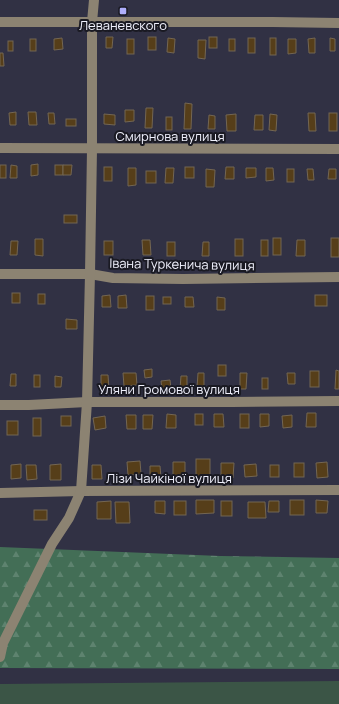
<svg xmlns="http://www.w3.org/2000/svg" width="339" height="704" font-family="Manrope,sans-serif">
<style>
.green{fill:#3b5546}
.forest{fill:url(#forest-firs)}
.building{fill:#563e19;stroke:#736653}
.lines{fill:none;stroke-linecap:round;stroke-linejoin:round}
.minor{stroke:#8c8372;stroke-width:10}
.poi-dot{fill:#aeaefb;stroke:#1a1a23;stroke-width:1.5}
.labels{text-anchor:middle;stroke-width:4;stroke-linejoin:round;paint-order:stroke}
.poi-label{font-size:13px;fill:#f0f1fd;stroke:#1a1a23}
.street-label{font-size:13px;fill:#f0f1fd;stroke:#1a1a23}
</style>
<defs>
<pattern id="forest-firs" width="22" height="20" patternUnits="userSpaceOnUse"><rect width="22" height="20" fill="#436e56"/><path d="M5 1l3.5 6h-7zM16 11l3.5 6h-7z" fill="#5e836f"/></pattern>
</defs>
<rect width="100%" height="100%" fill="#313144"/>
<polygon class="green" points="339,681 339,704 0,704 0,684"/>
<polygon class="forest" points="0,547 220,556 339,558 339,669 0,668"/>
<g class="building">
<polygon points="106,37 113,37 112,48 106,48"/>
<rect x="148" y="37" width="8" height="13"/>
<rect x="209" y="37" width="8" height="11"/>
<polygon points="62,38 63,49 54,50 54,39"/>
<polygon points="168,38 175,39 174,53 167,52"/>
<rect x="248" y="38" width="7" height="15"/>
<rect x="270" y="38" width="6" height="17"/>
<polygon points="315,38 315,53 309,53 308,39"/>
<polygon points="330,38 335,39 335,51 330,51"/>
<rect x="30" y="39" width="6" height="12"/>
<rect x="127" y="39" width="7" height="15"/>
<rect x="229" y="39" width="6" height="12"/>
<polygon points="288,39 296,39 296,53 288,54"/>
<polygon points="198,40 206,40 205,59 198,58"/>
<rect x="8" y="41" width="5" height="10"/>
<polygon points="0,53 3,53 4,66 0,66"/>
<polygon points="185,103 192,104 191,129 184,129"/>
<polygon points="146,108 153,108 152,128 145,128"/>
<polygon points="125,110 134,110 134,121 125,122"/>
<polygon points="16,112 16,125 10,125 9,113"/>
<polygon points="28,112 36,112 37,125 29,125"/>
<polygon points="48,113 54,113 55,124 49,124"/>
<polygon points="308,113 315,113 316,131 309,131"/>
<rect x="329" y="113" width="8" height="18"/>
<polygon points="104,114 115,115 115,125 104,124"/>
<polygon points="236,114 236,131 227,131 226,115"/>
<polygon points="270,114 277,115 276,131 269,130"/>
<polygon points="209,115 215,116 215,129 208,129"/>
<polygon points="255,115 263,115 263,130 254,130"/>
<rect x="166" y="117" width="6" height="13"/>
<rect x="66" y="119" width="10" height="7"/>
<polygon points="38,164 38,175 31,176 31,165"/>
<rect x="0" y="165" width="6" height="13"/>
<polygon points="11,165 17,166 17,178 10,178"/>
<rect x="55" y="165" width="8" height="10"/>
<polygon points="63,165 72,165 71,175 63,175"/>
<rect x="104" y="167" width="8" height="14"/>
<rect x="185" y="167" width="9" height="11"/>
<polygon points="226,167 234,167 234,179 225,179"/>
<polygon points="128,168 136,168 136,185 128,186"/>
<polygon points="166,168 174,168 173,183 165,183"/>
<polygon points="246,168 256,168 256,177 246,178"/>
<polygon points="266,168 273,168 274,180 266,181"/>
<polygon points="206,169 215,170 214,187 206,187"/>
<rect x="287" y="169" width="7" height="13"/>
<polygon points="307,169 313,169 314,180 308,180"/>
<polygon points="329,169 336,169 336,179 328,179"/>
<rect x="146" y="171" width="10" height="12"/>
<rect x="64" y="215" width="13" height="8"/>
<rect x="273" y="238" width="8" height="17"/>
<rect x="331" y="238" width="8" height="19"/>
<polygon points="35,239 43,239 43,256 35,255"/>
<rect x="235" y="239" width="8" height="17"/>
<polygon points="142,240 150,240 151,255 143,255"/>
<rect x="261" y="240" width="7" height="16"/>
<polygon points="297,240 305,240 305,256 296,256"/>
<polygon points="11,241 18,241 17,255 10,255"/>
<rect x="104" y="241" width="9" height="14"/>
<rect x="167" y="242" width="8" height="14"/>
<polygon points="203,242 209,242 209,256 202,256"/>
<rect x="12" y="293" width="8" height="10"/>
<rect x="38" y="294" width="7" height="10"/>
<polygon points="110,295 111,307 102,307 102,296"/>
<polygon points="126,295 127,308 118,308 118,296"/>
<rect x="315" y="295" width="12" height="11"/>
<rect x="146" y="296" width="8" height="14"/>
<rect x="163" y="297" width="8" height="7"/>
<polygon points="185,297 193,297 194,307 185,307"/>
<polygon points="217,297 225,298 225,310 217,310"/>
<polygon points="66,319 77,320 77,329 66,329"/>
<rect x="218" y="365" width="8" height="11"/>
<polygon points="152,369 152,377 145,378 144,370"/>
<polygon points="336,370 339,371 339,389 335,389"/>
<rect x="310" y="371" width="9" height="16"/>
<polygon points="123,373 136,373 137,385 124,386"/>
<polygon points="198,373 204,373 204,388 197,388"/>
<polygon points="240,373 247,373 246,389 240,389"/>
<polygon points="287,373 295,373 295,384 288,384"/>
<polygon points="11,374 16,374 16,386 10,386"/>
<rect x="34" y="375" width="6" height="12"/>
<polygon points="101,375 108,375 109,389 101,389"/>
<polygon points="55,376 62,377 61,387 55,387"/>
<polygon points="181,376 187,376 187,389 180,389"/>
<rect x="262" y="378" width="6" height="11"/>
<polygon points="170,380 171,389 162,389 161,381"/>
<polygon points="307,413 316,413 316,427 306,427"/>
<polygon points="167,414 176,415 176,428 166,428"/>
<rect x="195" y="414" width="8" height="11"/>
<polygon points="214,414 223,414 224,427 214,427"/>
<rect x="240" y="414" width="9" height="14"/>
<polygon points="260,414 269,414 269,426 260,427"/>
<polygon points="126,415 136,415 136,429 127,429"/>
<polygon points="143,415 153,415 152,429 143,429"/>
<polygon points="292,415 292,427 283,428 282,416"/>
<rect x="61" y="416" width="10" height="10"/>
<polygon points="105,416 106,428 95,430 93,418"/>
<rect x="33" y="418" width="8" height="18"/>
<rect x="7" y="421" width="11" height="14"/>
<rect x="196" y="459" width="14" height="20"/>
<polygon points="140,461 141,474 128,475 127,462"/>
<polygon points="173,462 185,462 185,479 173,478"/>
<polygon points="327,462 328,477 317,478 316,463"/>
<polygon points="221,463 234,463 233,478 221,478"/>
<rect x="294" y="463" width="10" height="14"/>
<polygon points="21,464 21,478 11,479 11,465"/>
<polygon points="61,464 61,480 50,480 50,465"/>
<polygon points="256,464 257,476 245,477 244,465"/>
<polygon points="26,465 36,465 37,479 27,480"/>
<polygon points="92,465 101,465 102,479 92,479"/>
<rect x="270" y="465" width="9" height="12"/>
<polygon points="150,466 160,466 161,478 150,478"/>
<polygon points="196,500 214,500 214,513 196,514"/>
<rect x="290" y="500" width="14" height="15"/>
<polygon points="316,500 328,501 327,513 316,513"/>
<polygon points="111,501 111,519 97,519 97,502"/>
<polygon points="155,501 165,501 165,514 155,513"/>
<rect x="174" y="501" width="12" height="14"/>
<rect x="221" y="501" width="11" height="15"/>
<polygon points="269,501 279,501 279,512 268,512"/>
<polygon points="115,502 129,502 130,523 116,523"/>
<polygon points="248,502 265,502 266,518 248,518"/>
<rect x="34" y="510" width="13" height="10"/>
</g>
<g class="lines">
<g class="minor">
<polyline points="0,22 273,22 339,23"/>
<polyline points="0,148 339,149"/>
<polyline points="0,274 90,274 113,278 183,279 339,277"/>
<polyline points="0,405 29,405 87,402 232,402 339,401"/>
<polyline points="0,493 81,491 339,490"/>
<polyline points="0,657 3,643 52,544 69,518 81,491 87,402 90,274 92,149 92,22 94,0"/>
</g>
</g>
<rect class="poi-dot" x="119" y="7" width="8" height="8" rx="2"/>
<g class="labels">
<g class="poi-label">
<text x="123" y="30">Леваневского</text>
</g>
<g class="street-label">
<text x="170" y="141">Смирнова вулиця</text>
<text transform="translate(182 264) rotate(1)" y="5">Івана Туркенича вулиця</text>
<text x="169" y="394">Уляни Громової вулиця</text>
<text x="169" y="483">Лізи Чайкіної вулиця</text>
</g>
</g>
</svg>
